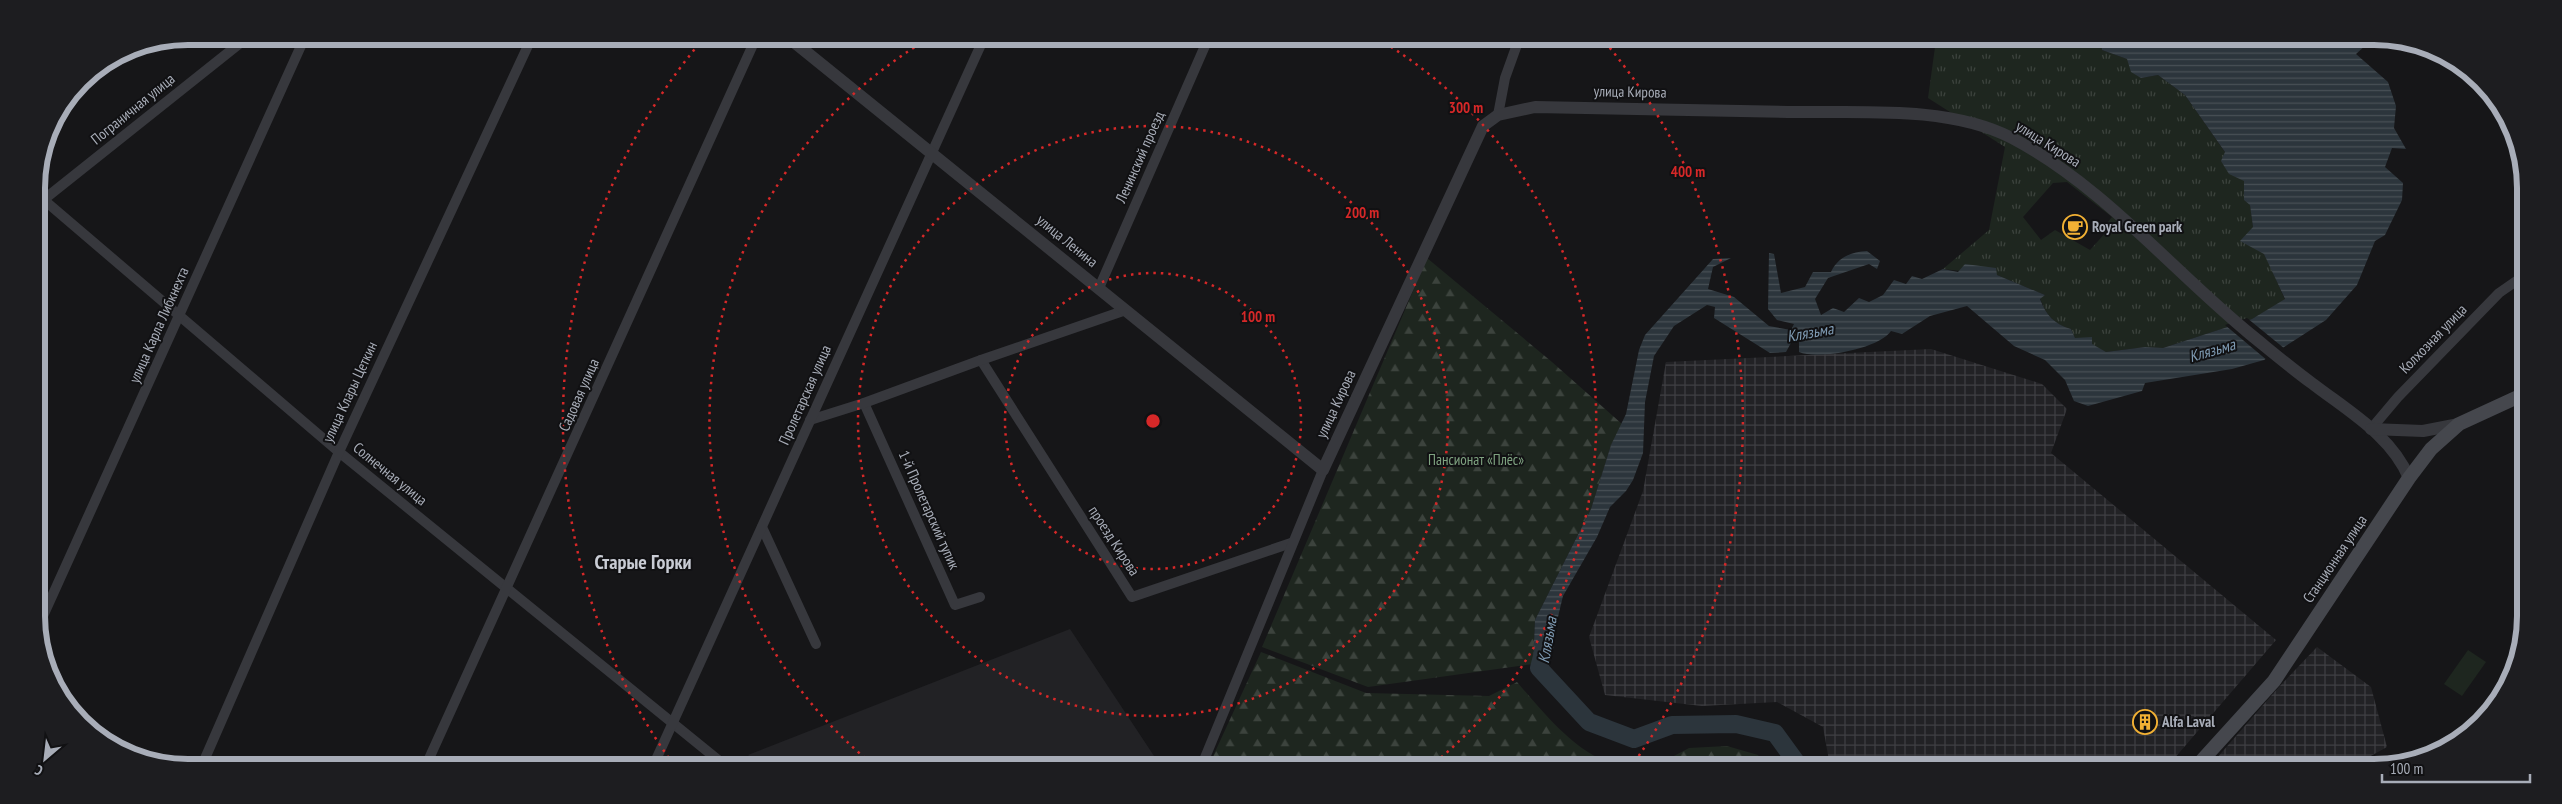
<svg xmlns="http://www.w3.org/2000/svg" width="2562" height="804" font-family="'PT Sans Narrow',sans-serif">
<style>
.built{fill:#222225}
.industrial{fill:url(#industrial-grid)}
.grass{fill:url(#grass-tufts);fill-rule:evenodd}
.forest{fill:url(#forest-firs)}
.park{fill:#1e261f}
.water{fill:url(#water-rules)}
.pier{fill:#161618}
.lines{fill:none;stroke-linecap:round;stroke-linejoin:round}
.river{stroke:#2c353c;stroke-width:18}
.minor{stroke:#37383d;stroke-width:10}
.tertiary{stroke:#37383d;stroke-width:12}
.secondary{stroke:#45474d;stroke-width:14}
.ring{fill:none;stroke:#d62828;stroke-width:2.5;stroke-dasharray:2.5 5}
.labels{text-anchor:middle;stroke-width:4;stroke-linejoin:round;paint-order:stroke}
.street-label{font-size:15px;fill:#a8adb8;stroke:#111113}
.poi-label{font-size:15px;font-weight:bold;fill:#a8adb8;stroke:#111113;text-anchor:start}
.park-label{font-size:15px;fill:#7fa381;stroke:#111113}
.water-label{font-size:16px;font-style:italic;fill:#7f9bb3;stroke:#111113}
.district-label{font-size:20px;font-weight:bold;fill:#c9ccd4;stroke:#111113}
.rim{fill:none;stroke:#a8adb8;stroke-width:6}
.centre{fill:#d62828;stroke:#111113;stroke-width:2.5}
.ring-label{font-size:15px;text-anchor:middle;font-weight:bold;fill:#d62828;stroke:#111113;stroke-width:4;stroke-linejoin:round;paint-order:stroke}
</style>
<defs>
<pattern id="industrial-grid" width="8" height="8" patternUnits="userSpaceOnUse" patternTransform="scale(1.25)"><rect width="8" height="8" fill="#222225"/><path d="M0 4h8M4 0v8" fill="none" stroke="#3f3f43"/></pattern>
<pattern id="grass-tufts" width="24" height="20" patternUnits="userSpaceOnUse" patternTransform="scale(1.25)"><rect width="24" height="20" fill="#1e261f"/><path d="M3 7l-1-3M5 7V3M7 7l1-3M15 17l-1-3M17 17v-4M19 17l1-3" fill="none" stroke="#3c433d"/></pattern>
<pattern id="forest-firs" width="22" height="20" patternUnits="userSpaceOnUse" patternTransform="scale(1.25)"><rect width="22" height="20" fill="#1e261f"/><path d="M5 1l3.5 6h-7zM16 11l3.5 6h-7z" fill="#3c433d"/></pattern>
<pattern id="water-rules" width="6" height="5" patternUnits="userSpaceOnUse" patternTransform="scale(1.25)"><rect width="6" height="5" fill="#2c353c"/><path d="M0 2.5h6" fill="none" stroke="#485056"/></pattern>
</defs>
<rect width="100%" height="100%" fill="#161618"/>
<polygon class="built" points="1070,629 1160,765 759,764 748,755"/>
<g class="industrial">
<polygon points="1931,349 2042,384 2067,409 2051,453 2276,640 2167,767 1830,766 1823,727 1777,702 1702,706 1605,695 1589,637 1643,491 1666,362"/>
<polygon points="2317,647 2371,687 2387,747 2351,767 2209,767 2278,688"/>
</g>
<path class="grass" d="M1936,40L2101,41L2102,50L2127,59L2141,78L2158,75L2185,95L2245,181L2244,199L2250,204L2253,227L2285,300L2252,319L2163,348L2145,347L2106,352L2075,338L2071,329C2054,324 2046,315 2040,298L2045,295L1997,275L1943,269L1989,230L2005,147L1928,98ZM2067,182L2112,217L2103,228L2107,231L2090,250L2055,230L2041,240L2023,217L2053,183Z"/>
<g class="forest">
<polygon points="1427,258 1552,362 1622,424 1611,445 1591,509 1535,620 1533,664 1368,687 1262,647"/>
<path d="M1261,652L1366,693L1489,696L1517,682C1545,714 1577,756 1620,766L1209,765Z"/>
<polygon points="1727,746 1758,755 1765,766 1655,766 1689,748"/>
</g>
<polygon class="park" points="2468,650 2486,662 2462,696 2444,684"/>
<path class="water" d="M2101,41H2367V44L2356,54L2388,82L2396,106L2394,128L2406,149L2392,148L2385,167L2403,183L2402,200L2385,235L2375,241L2357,285L2326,320L2264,360L2232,369L2145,383L2142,391L2088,406L2074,401L2065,380L2045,360L2014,346L1967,306L1930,316L1902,334L1891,331C1879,349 1818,360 1799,352V341H1792L1786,352L1770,353L1714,318L1715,307L1707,305L1674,326L1654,356L1645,402L1643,453L1633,480L1626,491L1610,507L1597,537L1563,596L1545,671L1533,664L1535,620L1591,509L1611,445L1626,414L1639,350L1645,335L1713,259L1731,258L1713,267L1708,289L1734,297L1769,326L1791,330L1794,324L1777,320L1768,309L1769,253L1774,254L1781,293L1805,287L1813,272H1831C1838,257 1851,252 1867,251L1880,261L1877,269L1869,264L1828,278L1815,299L1821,315L1833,308L1844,312L1859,298L1869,302L1883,295L1894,280L1906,284L1912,276L1922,279L1943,269L1958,272L1965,264L1996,268L1997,275L2045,295L2040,299C2046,315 2054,324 2071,329L2075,338L2092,337V344L2106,352L2145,347L2163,348L2252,319L2285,299L2264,254L2240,241L2253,227L2250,205L2244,200V181L2229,174L2221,161L2225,152L2185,95L2158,75L2141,78L2131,72L2127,59L2102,50Z"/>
<polygon class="pier" points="2247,318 2285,349 2268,361 2225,325"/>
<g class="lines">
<polyline class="river" points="1545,645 1539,668 1589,722 1634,739 1672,725 1736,724 1775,733 1799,766"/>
<g class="minor">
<polyline points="1505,39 1516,46"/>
<polyline points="1498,115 1505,78 1519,39"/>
<polyline points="37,191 44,200 339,452 723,764"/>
<polyline points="37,205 249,36"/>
<polyline points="1099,288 1208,39"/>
<polyline points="981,360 1132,597 1291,543"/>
<polyline points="864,403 955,605 980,597"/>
<polyline points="810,420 864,403 981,360 1126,310"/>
<polyline points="2371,429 2398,397 2499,293 2522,277"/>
<polyline points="762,527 816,644"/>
<polyline points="39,625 305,37"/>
<polyline points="203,763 339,452 532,37"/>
<polyline points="427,763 756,38"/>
<polyline points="654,764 984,38"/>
<polyline points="1202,765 1323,470"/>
</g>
<g class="tertiary">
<path d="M789,38L1323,470L1483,126L1498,115L1535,107C1619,109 1704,110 1788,112C1858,113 1948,105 2012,138C2103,186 2171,269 2250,334C2271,351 2291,368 2313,384C2348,411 2392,436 2409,478"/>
<polyline points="2371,429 2423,431 2459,424"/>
</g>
<polyline class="secondary" points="2196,767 2274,681 2409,478 2431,449 2459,424 2522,395"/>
</g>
<g class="ring">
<circle cx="1153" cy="421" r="148"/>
<circle cx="1153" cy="421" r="295"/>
<path d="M871 763A443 443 0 0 1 928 39M1378 39A443 443 0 0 1 1432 765"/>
<path d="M673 764A590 590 0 0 1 704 38M1605 42A590 590 0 0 1 1633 764"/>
</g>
<defs>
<symbol id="cafe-ring" viewBox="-11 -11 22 22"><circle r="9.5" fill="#111113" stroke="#f2b134" stroke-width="1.5"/><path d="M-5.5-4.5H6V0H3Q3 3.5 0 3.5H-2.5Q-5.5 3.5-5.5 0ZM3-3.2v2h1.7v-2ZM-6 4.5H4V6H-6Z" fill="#f2b134"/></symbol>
<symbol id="building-ring" viewBox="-11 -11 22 22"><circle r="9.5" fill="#111113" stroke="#f2b134" stroke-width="1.5"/><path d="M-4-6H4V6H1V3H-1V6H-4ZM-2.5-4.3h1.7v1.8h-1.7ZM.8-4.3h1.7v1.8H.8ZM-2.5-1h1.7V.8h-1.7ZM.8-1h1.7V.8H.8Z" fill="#f2b134"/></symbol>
</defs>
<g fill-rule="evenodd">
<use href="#cafe-ring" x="2061" y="213" width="28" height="28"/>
<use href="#building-ring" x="2131" y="708" width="28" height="28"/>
</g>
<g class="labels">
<g class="street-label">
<text transform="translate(1630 92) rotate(1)" y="5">улица Кирова</text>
<text transform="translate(133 109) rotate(-39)" y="5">Пограничная улица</text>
<text transform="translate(2048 144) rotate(32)" y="5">улица Кирова</text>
<text transform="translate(1140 157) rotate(-66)" y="5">Ленинский проезд</text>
<text transform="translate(1067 241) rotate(39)" y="5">улица Ленина</text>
<text transform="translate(159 325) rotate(-66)" y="5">улица Карла Либкнехта</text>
<text transform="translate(2433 339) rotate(-46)" y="5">Колхозная улица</text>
<text transform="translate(350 392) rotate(-65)" y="5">улица Клары Цеткин</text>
<text transform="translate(579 395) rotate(-66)" y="5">Садовая улица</text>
<text transform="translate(805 395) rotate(-66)" y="5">Пролетарская улица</text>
<text transform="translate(1336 404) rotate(-65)" y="5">улица Кирова</text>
<text transform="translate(390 474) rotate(39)" y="5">Солнечная улица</text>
<text transform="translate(929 510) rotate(66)" y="5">1-й Пролетарский тупик</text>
<text transform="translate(1114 541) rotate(57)" y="5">проезд Кирова</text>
<text transform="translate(2335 559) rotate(-56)" y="5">Станционная улица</text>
</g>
<g class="poi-label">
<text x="2092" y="232">Royal Green park</text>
<text x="2162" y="727">Alfa Laval</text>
</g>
<g class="park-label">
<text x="1476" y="465">Пансионат «Плёс»</text>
</g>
<g class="water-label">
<text transform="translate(1810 332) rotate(-10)" y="6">Клязьма</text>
<text transform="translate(2212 350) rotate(-16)" y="6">Клязьма</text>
<text transform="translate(1547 640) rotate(-80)" y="6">Клязьма</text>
</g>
<g class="district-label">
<text x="643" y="569">Старые Горки</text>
</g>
</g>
<path d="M0 0H2562V804H0ZM188 45H2374A143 143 0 0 1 2517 188V616A143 143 0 0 1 2374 759H188A143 143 0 0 1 45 616V188A143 143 0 0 1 188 45Z" fill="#1d1d20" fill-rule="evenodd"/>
<path class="rim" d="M188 45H2374A143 143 0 0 1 2517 188V616A143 143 0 0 1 2374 759H188A143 143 0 0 1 45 616V188A143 143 0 0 1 188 45Z"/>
<circle cx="1153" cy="421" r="8" class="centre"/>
<g class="ring-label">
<text x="1466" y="113">300 m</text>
<text x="1688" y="177">400 m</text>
<text x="1362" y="218">200 m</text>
<text x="1258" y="322">100 m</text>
</g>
<g transform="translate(45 759) rotate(208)" stroke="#111113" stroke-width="4" paint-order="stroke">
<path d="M0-4L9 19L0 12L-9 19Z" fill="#a8adb8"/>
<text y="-8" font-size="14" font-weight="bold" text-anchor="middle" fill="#a8adb8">С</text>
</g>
<path d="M2382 774v8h148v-8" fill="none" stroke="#a8adb8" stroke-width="2.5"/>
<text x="2390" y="774" font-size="15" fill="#a8adb8" stroke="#111113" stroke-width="4" paint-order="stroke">100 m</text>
</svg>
